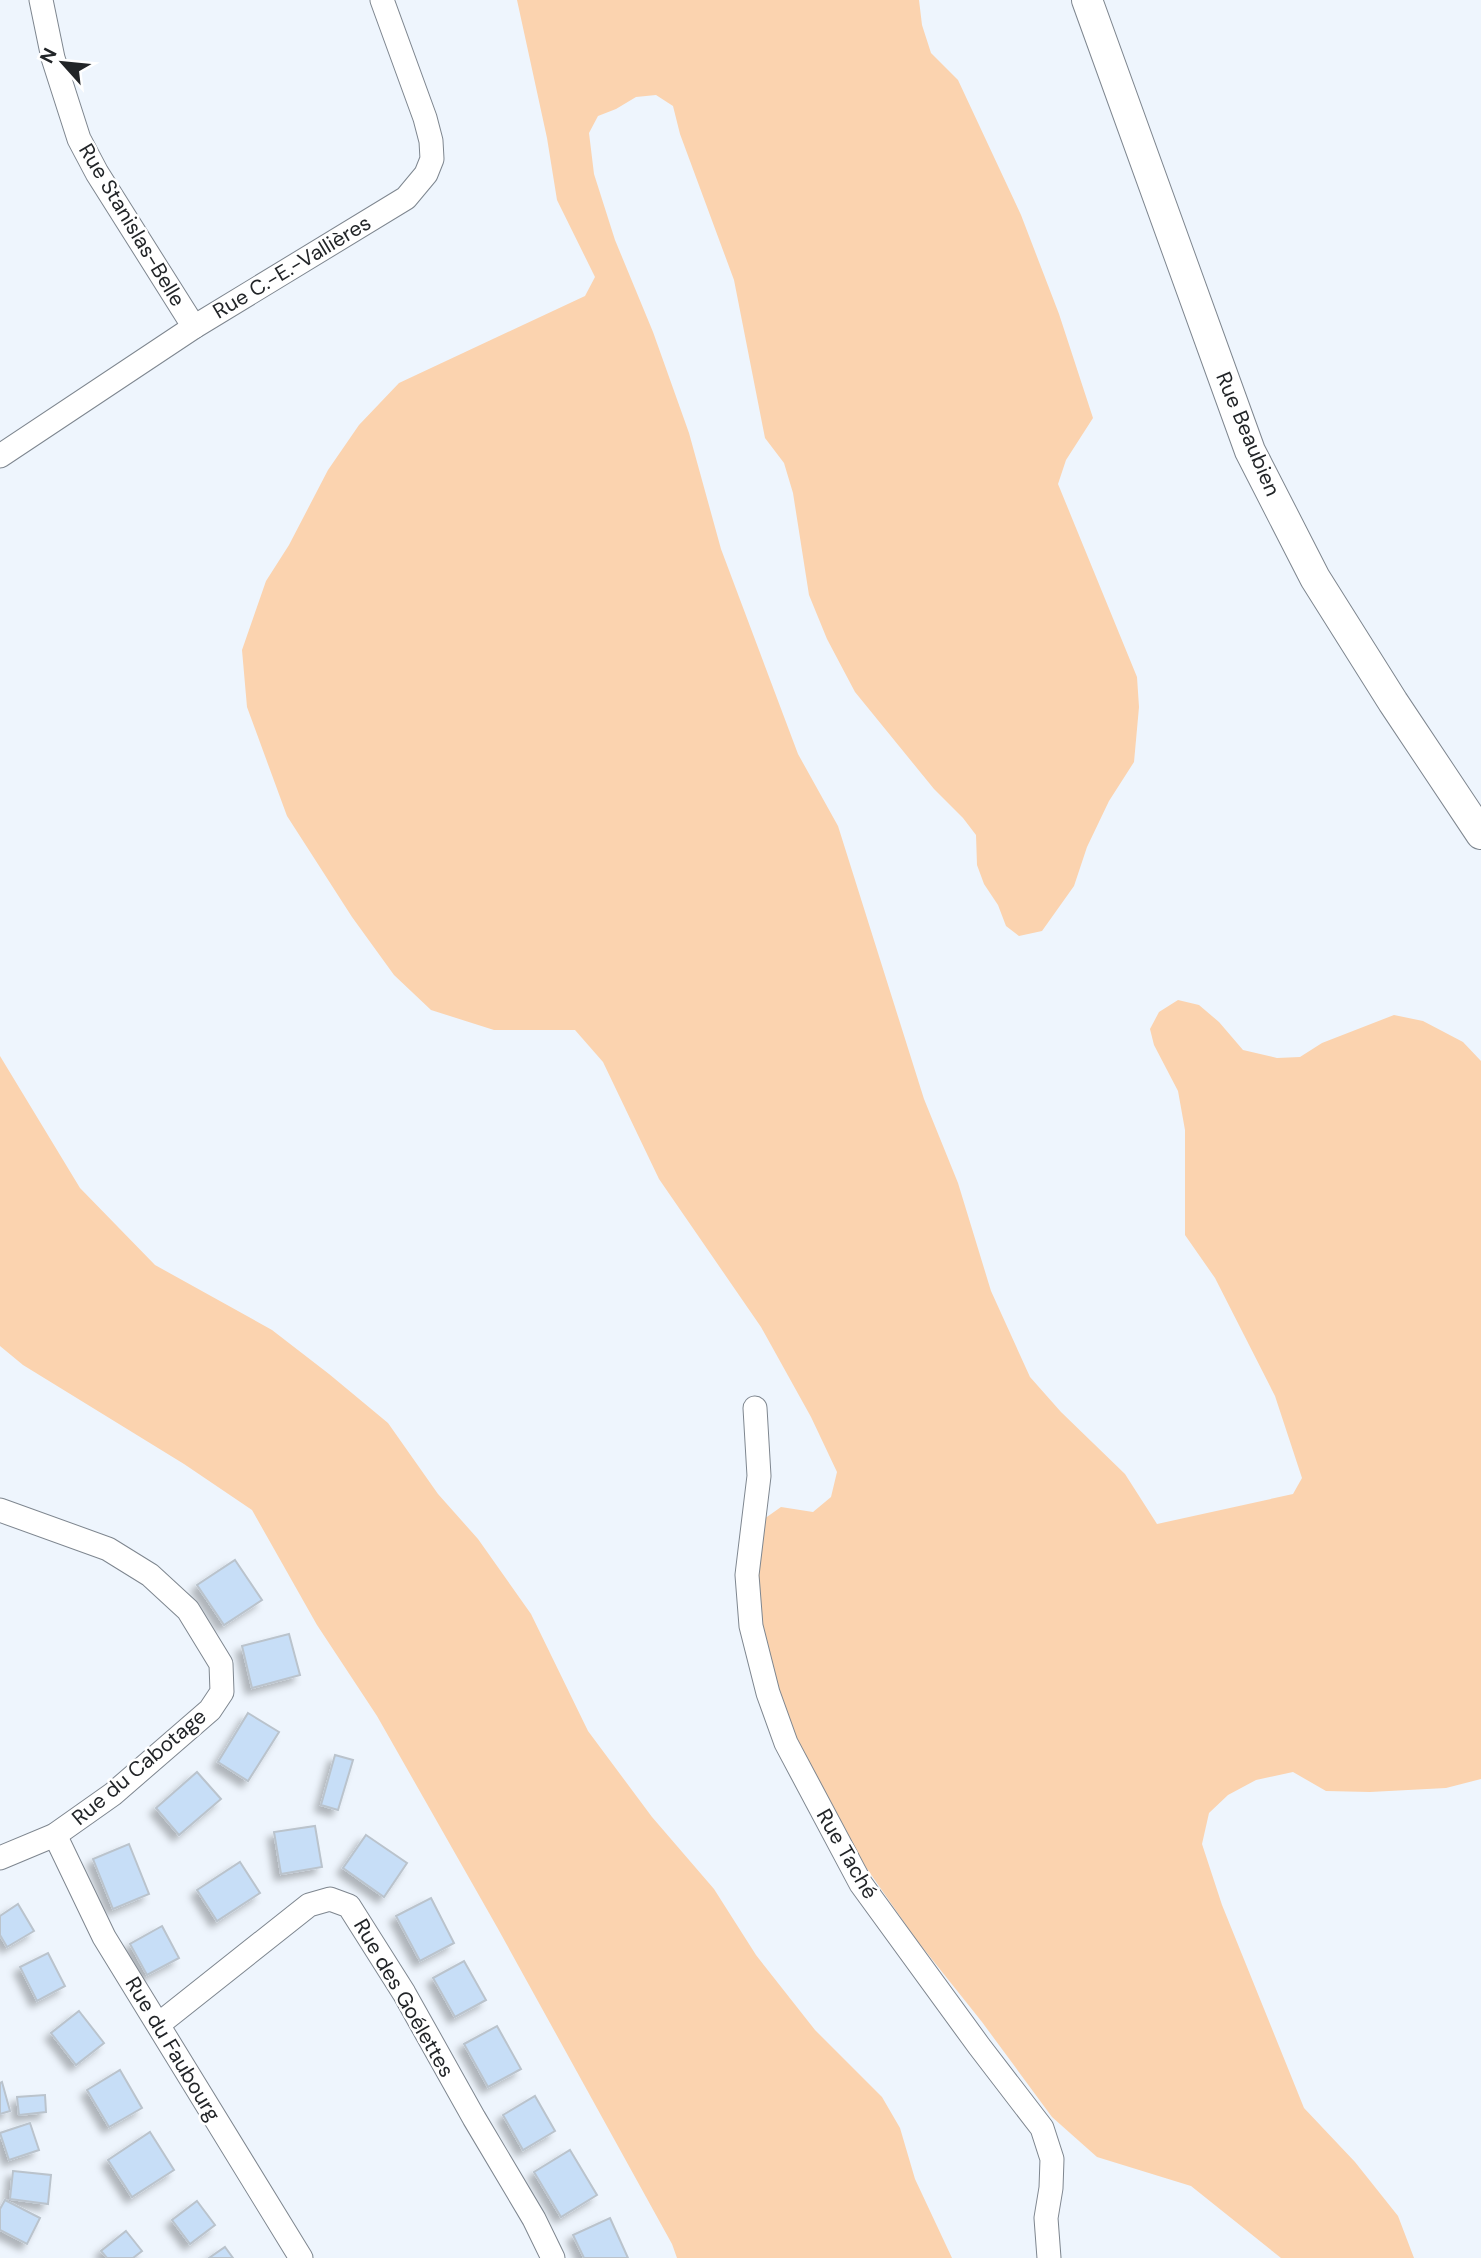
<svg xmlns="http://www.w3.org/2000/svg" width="1481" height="2258" font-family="'DM Sans',sans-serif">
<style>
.green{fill:#fbd3af}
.building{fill:#c7def7;stroke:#bac3cc;stroke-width:2;filter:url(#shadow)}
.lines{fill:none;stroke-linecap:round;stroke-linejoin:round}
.minor-casing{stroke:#7e868f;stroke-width:25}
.major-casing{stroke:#7e868f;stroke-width:32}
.minor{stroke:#fff;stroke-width:23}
.major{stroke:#fff;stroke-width:30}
.labels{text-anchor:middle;stroke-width:5;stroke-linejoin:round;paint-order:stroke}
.street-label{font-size:21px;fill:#222528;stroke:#fff}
</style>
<defs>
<filter id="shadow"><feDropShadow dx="-6" dy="6" stdDeviation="3.5" flood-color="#0004"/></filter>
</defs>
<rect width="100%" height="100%" fill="#eef5fd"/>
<g class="green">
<polygon points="517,0 919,0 922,25 931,53 958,80 1021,215 1059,314 1093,418 1066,460 1058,484 1137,677 1139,707 1134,762 1109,801 1087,847 1074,886 1042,931 1019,936 1006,926 998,905 984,884 977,865 976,835 963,818 934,789 855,692 827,639 809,595 793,493 784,463 765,438 734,280 680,134 673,106 656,95 636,97 616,109 598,116 589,133 594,174 615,240 653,332 689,433 721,549 798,754 838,826 924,1099 958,1183 991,1291 1030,1377 1061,1412 1125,1474 1157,1524 1293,1494 1302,1478 1275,1396 1215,1278 1185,1235 1185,1130 1178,1091 1154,1045 1150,1029 1159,1012 1178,1000 1199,1005 1219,1022 1243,1050 1277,1058 1300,1057 1322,1043 1394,1015 1423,1021 1463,1042 1481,1061 1481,1779 1446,1788 1370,1792 1326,1791 1293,1772 1256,1780 1228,1795 1209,1813 1202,1844 1222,1905 1304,2108 1355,2162 1398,2216 1414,2258 1281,2258 1191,2186 1097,2157 1052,2117 982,2022 915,1938 829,1814 776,1694 752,1601 764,1519 781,1507 813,1512 831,1497 837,1472 811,1417 761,1327 659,1179 603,1062 575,1030 494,1030 431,1010 394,975 352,917 287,816 247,707 242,650 266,581 289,545 328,470 359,425 399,383 585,296 595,277 557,200 547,138"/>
<polygon points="0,1056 80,1188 155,1265 272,1330 329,1374 388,1423 438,1494 478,1539 531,1614 588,1731 652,1817 714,1889 756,1955 815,2030 882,2097 900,2128 915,2179 952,2258 677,2258 672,2244 497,1927 377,1716 317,1625 252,1510 184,1464 23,1365 0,1346"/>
</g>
<g class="building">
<polygon points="235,1560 262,1600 224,1625 197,1585"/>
<polygon points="289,1634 300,1675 252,1688 242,1646"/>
<polygon points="248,1713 279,1732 248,1781 218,1762"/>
<polygon points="335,1755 353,1760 338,1810 321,1805"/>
<polygon points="197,1772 221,1799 179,1835 156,1808"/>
<polygon points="315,1826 322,1867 281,1874 274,1832"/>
<polygon points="366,1835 407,1863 384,1897 343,1868"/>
<polygon points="129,1844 149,1894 113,1909 93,1859"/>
<polygon points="240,1862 260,1893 217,1921 197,1890"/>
<polygon points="431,1898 454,1943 420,1961 396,1916"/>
<polygon points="18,1904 34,1931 7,1947 0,1935 0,1916"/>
<polygon points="162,1926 179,1958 147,1975 130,1944"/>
<polygon points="48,1953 65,1986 37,2001 20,1967"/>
<polygon points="464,1961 486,2000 455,2017 433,1978"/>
<polygon points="79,2011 104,2043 76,2065 51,2033"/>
<polygon points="497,2026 521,2069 488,2087 464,2044"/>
<polygon points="120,2070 142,2108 109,2127 87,2090"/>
<polygon points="2,2082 10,2111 0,2114 0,2083"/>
<polygon points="45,2095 46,2112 19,2115 17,2097"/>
<polygon points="535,2096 555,2131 523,2150 503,2115"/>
<polygon points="30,2123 39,2150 9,2160 0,2133"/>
<polygon points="150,2132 174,2170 132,2197 108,2160"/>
<polygon points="570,2150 597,2195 561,2217 534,2172"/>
<polygon points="13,2171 51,2175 48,2204 10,2199"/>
<polygon points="5,2200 40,2218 27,2244 0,2230 0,2209"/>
<polygon points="197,2201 215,2225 190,2244 172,2220"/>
<polygon points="610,2218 628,2258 584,2258 573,2235"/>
<polygon points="126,2231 142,2251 133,2258 107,2258 101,2251"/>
<polygon points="225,2247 233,2258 209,2258"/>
</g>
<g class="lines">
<defs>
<g id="minor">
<polyline points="41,0 53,58 79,139 97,173 194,327"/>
<polyline points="0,456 194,327 406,198 426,174 432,159 431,141 425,118 382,0"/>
<polyline points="755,1408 759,1476 747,1575 751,1626 768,1693 786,1743 861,1884 979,2046 1042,2128 1052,2159 1051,2188 1046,2218 1049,2258"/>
<polyline points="0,1510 108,1549 150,1575 188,1610 221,1664 222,1692 210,1710 113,1794 55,1835 0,1858"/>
<polyline points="55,1835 104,1937 301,2258"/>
<polyline points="159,2024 309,1905 330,1899 349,1906 404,1993 474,2118 534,2219 553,2258"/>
</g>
<polyline id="major" points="1087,0 1250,451 1315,578 1393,702 1481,834"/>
</defs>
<use href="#minor" class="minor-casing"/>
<use href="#major" class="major-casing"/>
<use href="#minor" class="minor"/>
<use href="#major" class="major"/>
</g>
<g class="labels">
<g class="street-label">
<text transform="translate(132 225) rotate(59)" y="7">Rue Stanislas-Belle</text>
<text transform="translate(292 267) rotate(-31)" y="7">Rue C.-E.-Vallières</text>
<text transform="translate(1248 434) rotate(67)" y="7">Rue Beaubien</text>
<text transform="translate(139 1767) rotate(-40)" y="7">Rue du Cabotage</text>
<text transform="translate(847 1854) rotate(60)" y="7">Rue Taché</text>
<text transform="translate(404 1998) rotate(60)" y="7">Rue des Goélettes</text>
<text transform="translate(173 2049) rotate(59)" y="7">Rue du Faubourg</text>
</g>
</g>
<g transform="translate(63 63) rotate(297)" stroke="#ffffff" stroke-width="5" paint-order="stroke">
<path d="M0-5L12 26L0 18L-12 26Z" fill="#222528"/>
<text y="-10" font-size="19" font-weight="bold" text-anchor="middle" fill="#222528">N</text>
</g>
</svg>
